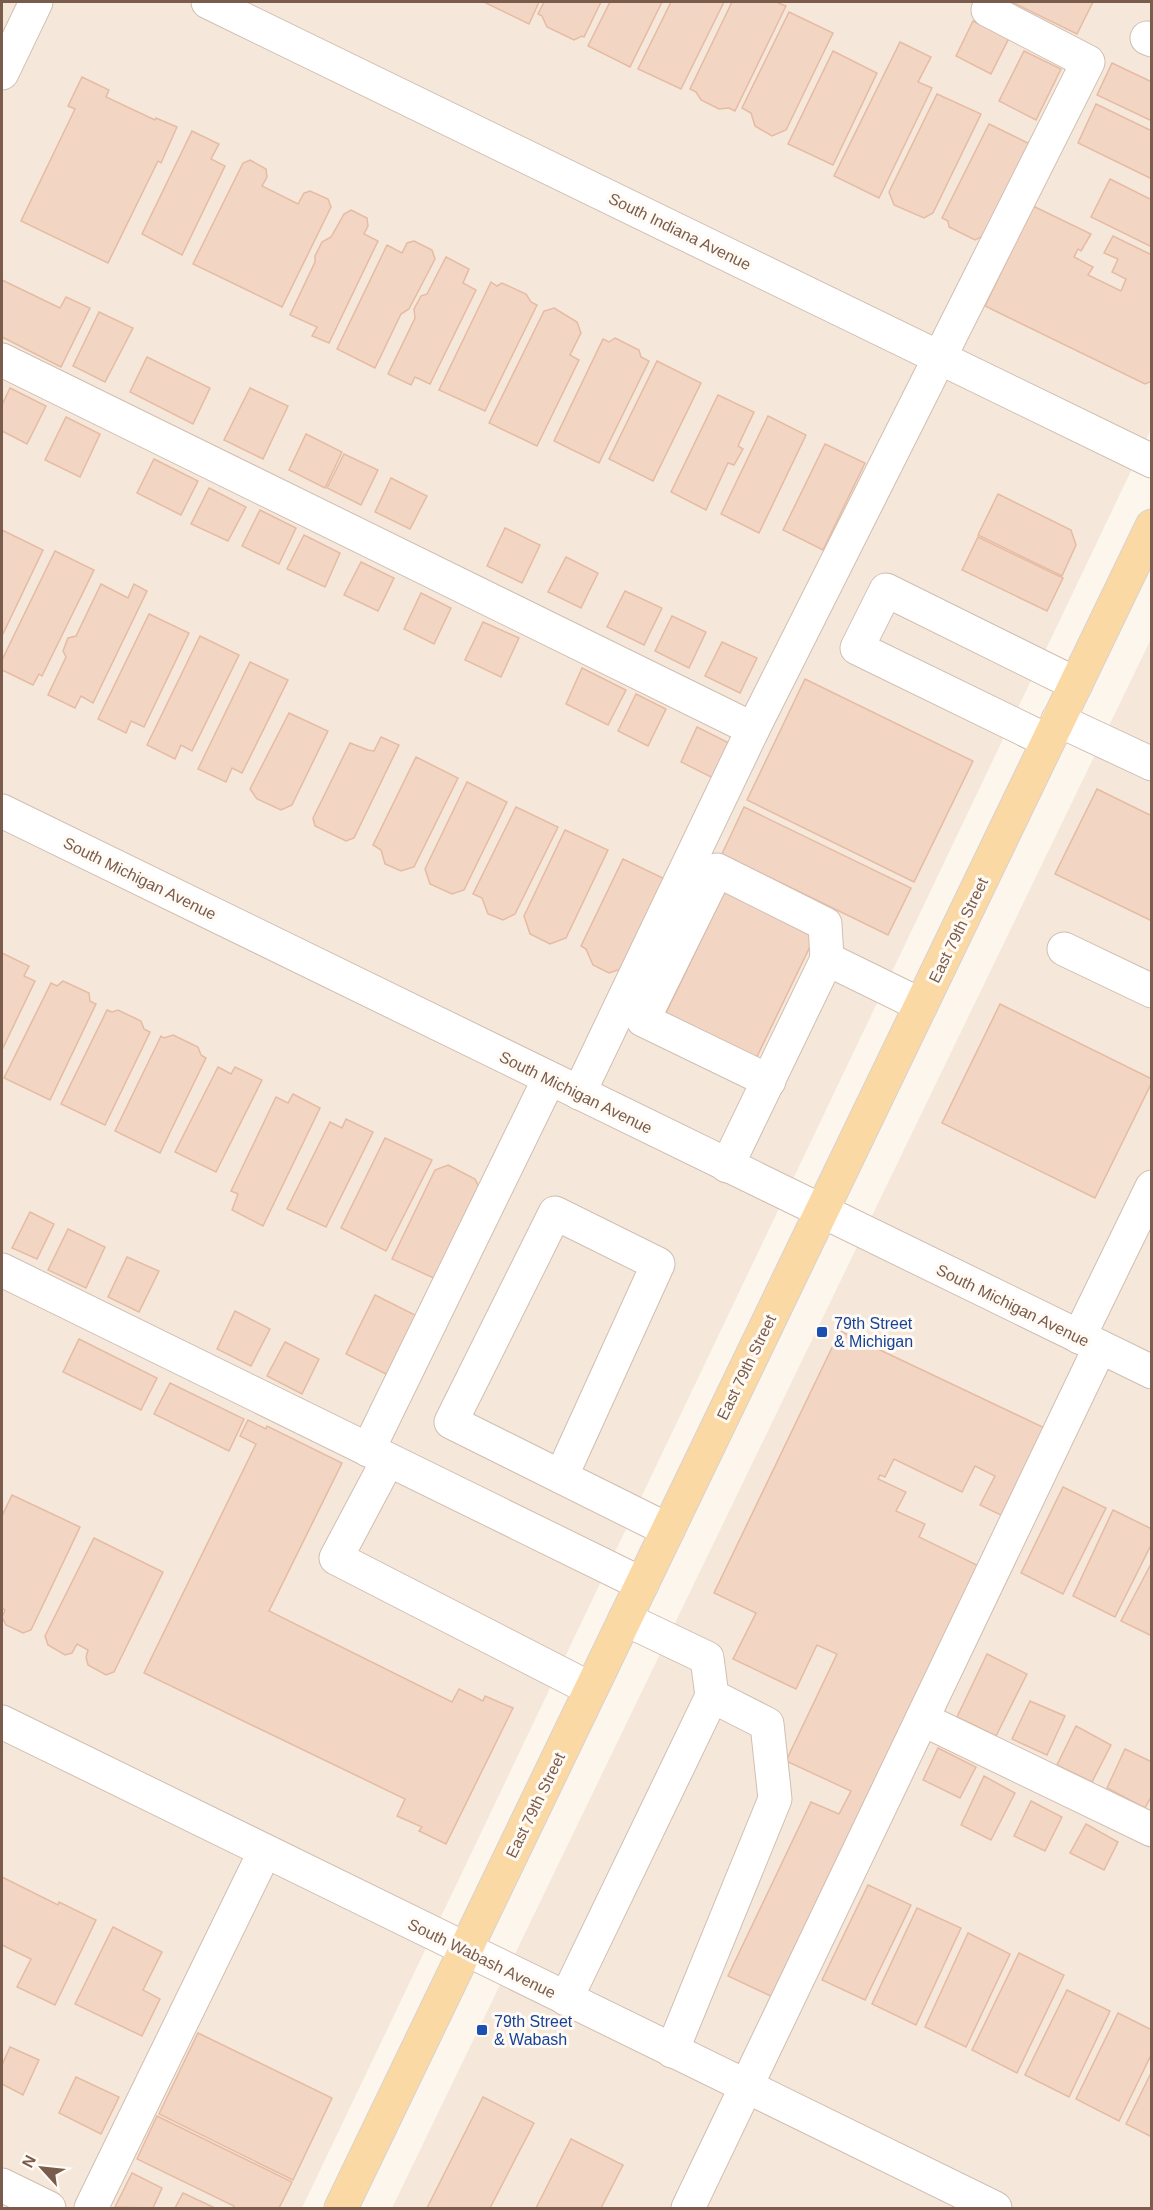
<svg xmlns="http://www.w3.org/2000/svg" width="1153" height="2210" font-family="Helvetica,sans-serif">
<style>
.residential{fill:#f5e8da}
.building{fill:#f3d5c3;stroke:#e6bba3;stroke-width:1.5}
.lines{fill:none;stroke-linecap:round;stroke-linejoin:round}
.minor-casing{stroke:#d1beb0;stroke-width:35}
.major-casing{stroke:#dad1cd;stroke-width:35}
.minor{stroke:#fff;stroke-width:33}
.major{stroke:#fbd9a5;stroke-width:33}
.transit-dot{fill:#1a4fb4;stroke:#fffaf3;stroke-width:2}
.labels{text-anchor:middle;stroke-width:6;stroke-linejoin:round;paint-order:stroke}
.street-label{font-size:16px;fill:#7a5c4d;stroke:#fffaf3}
.transit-label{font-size:16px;fill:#164399;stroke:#fffaf3;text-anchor:start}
</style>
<rect width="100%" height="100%" fill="#fdf6ec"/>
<g class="residential">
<polygon points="2,2 1151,2 1151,429 302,2208 2,2208"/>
<polygon points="1151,639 1151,2208 392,2208 824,1315"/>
</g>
<g class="building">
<polygon points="484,2 539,2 529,24"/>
<polygon points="544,2 601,2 584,37 582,36 574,40 547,27 542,16 538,14"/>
<polygon points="610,2 662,2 630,67 588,46"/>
<polygon points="671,2 724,2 681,89 638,69"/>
<polygon points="732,2 776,2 786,6 735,111 729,108 719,109 701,100 696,92 690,89"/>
<polygon points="1012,2 1093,2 1077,34"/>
<polygon points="789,12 833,33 786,130 772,136 755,126 751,113 742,108"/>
<polygon points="973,21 1009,38 991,74 956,56"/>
<polygon points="900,42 931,57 918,82 932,88 879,198 834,176"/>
<polygon points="833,51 877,73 833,165 788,144"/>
<polygon points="1024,51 1061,69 1036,120 999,101"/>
<polygon points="1112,63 1152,82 1152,121 1097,95"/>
<polygon points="82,77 109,90 106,97 155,120 156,118 177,127 161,163 158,161 108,263 21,221 75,109 68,106"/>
<polygon points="937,94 981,114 933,213 924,218 894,205 889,192"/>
<polygon points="1096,104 1152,131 1152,179 1078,143"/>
<polygon points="989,124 1032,145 986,240 981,237 975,240 949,227 948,221 942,218"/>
<polygon points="192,131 219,144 211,159 225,166 182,255 142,234"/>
<polygon points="250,160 266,169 267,177 262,186 298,204 304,193 310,191 328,199 331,207 282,307 193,264 243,163"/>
<polygon points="1110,179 1152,200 1152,247 1091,217"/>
<polygon points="1033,206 1091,234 1081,251 1078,249 1074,257 1093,267 1088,275 1121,291 1126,279 1112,272 1118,259 1104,253 1113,236 1152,255 1152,381 1145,384 985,306"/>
<polygon points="351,210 367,218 368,226 364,234 378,241 329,343 312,336 317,327 290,315 315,262 315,256 322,242 331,237 344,214"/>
<polygon points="414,241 432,250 435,259 409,309 401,314 375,368 337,349 387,245 402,253 407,243"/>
<polygon points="446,257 469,269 463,283 476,290 430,384 415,377 411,385 388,374 415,318 414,309 421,296 427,294"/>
<polygon points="2,280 60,308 66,297 90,308 61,367 2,337"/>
<polygon points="491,282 497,286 502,283 526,294 531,302 537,305 485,411 439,390"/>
<polygon points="554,308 577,322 581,333 570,355 579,360 537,446 489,423 544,311"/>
<polygon points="99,312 133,328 105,382 73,366"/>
<polygon points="615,338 639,350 641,357 649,361 599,463 554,441 603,339 609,342"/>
<polygon points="147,357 210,388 193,424 130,392"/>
<polygon points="657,361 701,383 653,481 609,459"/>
<polygon points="10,388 46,406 27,444 2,431 2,405"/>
<polygon points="250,388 288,406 263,459 224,440"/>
<polygon points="718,395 754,412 738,446 743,449 734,465 728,463 706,510 671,492"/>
<polygon points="768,416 806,435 759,533 721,514"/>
<polygon points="66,417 100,434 80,477 45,460"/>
<polygon points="306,434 342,452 325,488 289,470"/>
<polygon points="825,444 865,463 823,550 783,530"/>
<polygon points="344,454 378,470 361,505 327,488"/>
<polygon points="154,459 198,481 181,515 137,493"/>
<polygon points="391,478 427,496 410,529 375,512"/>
<polygon points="209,488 246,507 228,541 191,524"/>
<polygon points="998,494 1071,530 1076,545 1062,576 978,535"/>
<polygon points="260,510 296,528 279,564 242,546"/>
<polygon points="505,528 540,545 522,583 487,566"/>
<polygon points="2,530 43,550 2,636"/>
<polygon points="304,535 340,553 325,587 287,569"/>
<polygon points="978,537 1063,578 1047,611 962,570"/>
<polygon points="55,551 94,570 42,676 39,674 33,685 2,670 2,660"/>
<polygon points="566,557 598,573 581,608 548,592"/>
<polygon points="361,562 394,578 378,611 344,595"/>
<polygon points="101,584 128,598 134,584 147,591 93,703 81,696 75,708 48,695 66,657 63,651 68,638 76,636"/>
<polygon points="625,591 662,608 644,645 607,627"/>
<polygon points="421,593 451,608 434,644 404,629"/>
<polygon points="149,614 189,633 144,727 131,721 126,733 98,719"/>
<polygon points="672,616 706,632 689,668 655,651"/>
<polygon points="483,622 519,638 501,677 465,660"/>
<polygon points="200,636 239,655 192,751 181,745 175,759 147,745"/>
<polygon points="722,642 757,658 740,693 705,676"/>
<polygon points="250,662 288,680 242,773 232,768 226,782 198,769"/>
<polygon points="582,668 626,690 608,725 566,704"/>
<polygon points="805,679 973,761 914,882 747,800"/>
<polygon points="636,694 666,709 648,746 618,731"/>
<polygon points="289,713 328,731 292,805 281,810 257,799 250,789"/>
<polygon points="697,727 731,744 715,779 681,762"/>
<polygon points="381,737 399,745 354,838 346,841 315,826 313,818 350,743 368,750 374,751"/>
<polygon points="416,757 458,778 414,867 401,871 385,864 381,850 373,845"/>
<polygon points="467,782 507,802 464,890 452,894 430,884 425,869"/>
<polygon points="1097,789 1152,816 1152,921 1055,874"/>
<polygon points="516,807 558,827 515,914 503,920 488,914 482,898 473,894"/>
<polygon points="744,807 911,888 888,935 722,854"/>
<polygon points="565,830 608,850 566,938 550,944 530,934 524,916"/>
<polygon points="623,859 665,879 621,969 609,973 593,965 586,949 581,946"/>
<polygon points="726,889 817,932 752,1067 664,1017"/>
<polygon points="2,953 29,966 24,976 35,981 2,1050"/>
<polygon points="63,981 89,993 90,1001 96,1004 50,1100 4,1078 51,983 57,986"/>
<polygon points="1000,1004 1152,1079 1152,1082 1095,1198 942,1123"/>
<polygon points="107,1010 112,1012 118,1010 141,1021 144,1029 150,1032 105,1125 61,1104"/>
<polygon points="173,1035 198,1047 201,1055 206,1058 160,1153 115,1131 161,1036 164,1038"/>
<polygon points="218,1067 231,1074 235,1067 262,1080 216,1172 175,1152"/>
<polygon points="293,1094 320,1108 263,1226 232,1210 238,1194 231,1191 276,1097 288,1103"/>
<polygon points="346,1119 373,1132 326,1227 287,1209 330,1122 342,1128"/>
<polygon points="385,1138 432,1160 386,1251 341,1228"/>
<polygon points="448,1165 475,1179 481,1191 438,1280 392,1259 435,1170"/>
<polygon points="30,1212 54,1224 37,1259 12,1248"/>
<polygon points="68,1229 105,1247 86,1288 48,1270"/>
<polygon points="127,1257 159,1271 139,1312 108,1297"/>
<polygon points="375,1295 417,1316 388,1375 346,1354"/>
<polygon points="235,1311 270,1329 251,1366 217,1349"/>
<polygon points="840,1331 1051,1431 1007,1518 980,1505 995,1476 975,1466 962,1492 894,1459 885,1477 880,1475 878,1479 906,1492 896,1511 925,1524 919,1537 979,1566 775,1998 728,1976 811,1802 839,1814 851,1791 786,1761 837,1654 817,1645 796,1689 733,1659 756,1613 714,1593"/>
<polygon points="79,1339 157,1378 141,1410 63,1372"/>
<polygon points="285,1342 319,1359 302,1394 267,1376"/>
<polygon points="170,1383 244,1419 229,1451 154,1414"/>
<polygon points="248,1420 266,1429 267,1426 342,1463 269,1611 452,1702 459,1689 483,1701 485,1696 513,1708 446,1844 419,1831 422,1827 397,1816 405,1799 144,1673 256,1444 240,1436"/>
<polygon points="1063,1487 1106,1508 1063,1594 1021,1573"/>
<polygon points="12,1495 80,1527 31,1630 23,1633 6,1625 2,1617 5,1610 2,1608 2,1516"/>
<polygon points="1113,1510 1152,1529 1152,1543 1115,1617 1073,1596"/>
<polygon points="94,1538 163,1572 114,1672 106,1675 88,1665 86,1657 88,1650 77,1644 72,1653 65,1655 48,1645 45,1636"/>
<polygon points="1152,1562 1152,1636 1121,1621"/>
<polygon points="987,1654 1027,1674 996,1736 957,1717"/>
<polygon points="1030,1701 1065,1716 1047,1755 1012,1739"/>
<polygon points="1076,1726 1111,1745 1092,1782 1057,1765"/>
<polygon points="938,1748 976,1767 960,1798 923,1780"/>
<polygon points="1125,1749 1152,1762 1152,1795 1145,1808 1107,1788"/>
<polygon points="984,1776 1015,1793 991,1840 961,1825"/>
<polygon points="1031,1801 1062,1817 1045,1851 1014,1836"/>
<polygon points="1086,1824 1118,1842 1104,1870 1070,1853"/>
<polygon points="2,1877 58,1905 59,1902 96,1920 55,2005 17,1987 31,1959 2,1945"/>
<polygon points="868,1885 911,1905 865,2000 822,1980"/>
<polygon points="917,1908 961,1928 916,2025 872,2004"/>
<polygon points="113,1927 162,1952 143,1990 160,1999 142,2036 75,2004"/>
<polygon points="968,1933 1010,1954 966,2047 925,2027"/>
<polygon points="1019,1953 1064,1975 1017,2073 972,2050"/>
<polygon points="1067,1990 1110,2011 1069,2097 1025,2075"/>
<polygon points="1118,2013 1152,2030 1152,2053 1119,2121 1076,2099"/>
<polygon points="198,2033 332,2098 293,2180 159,2114"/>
<polygon points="10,2047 39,2060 23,2095 2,2084 2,2065"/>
<polygon points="1152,2071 1152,2137 1126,2124"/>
<polygon points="76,2077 119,2097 101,2134 59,2113"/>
<polygon points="483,2097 534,2123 490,2208 427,2208"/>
<polygon points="157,2116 292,2182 279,2208 233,2208 234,2206 137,2159"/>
<polygon points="571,2139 623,2165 601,2208 536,2208"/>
<polygon points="132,2173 162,2188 153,2208 115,2207"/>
<polygon points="183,2193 215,2208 175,2208"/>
</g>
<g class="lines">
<defs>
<g id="minor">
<polyline points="208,2 1152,461"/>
<polyline points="1147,38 1152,40"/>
<polyline points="2,73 36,2"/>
<polyline points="2,360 753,729"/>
<polyline points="1058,720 1152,764"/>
<polyline points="1048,741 857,648 886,590 1076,684"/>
<polyline points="2,811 1152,1372"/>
<polyline points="1064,949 1152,991"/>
<polyline points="769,1081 643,1020 717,870 825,924 827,959"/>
<polyline points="579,1093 753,729 1088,62 988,10 993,2"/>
<polyline points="727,1166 827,959 921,1005"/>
<polyline points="2,1270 642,1584"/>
<polyline points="1079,1337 1152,1187"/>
<polyline points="368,1450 549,1079"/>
<polyline points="388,1460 336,1558 591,1689"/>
<polyline points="561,1477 658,1264 555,1213 451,1422 668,1530"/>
<polyline points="625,1619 707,1658 712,1696 767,1724 775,1799 672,2051"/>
<polyline points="922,1719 1152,1830"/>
<polyline points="2,1722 995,2208"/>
<polyline points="566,1999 712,1696"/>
<polyline points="2,2185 49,2208"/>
<polyline points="91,2208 265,1851"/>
<polyline points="688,2208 1100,1347"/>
</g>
<polyline id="major" points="341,2208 1152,526"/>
</defs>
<use href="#minor" class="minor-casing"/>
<use href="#major" class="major-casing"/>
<use href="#minor" class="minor"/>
<use href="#major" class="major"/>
</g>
<g class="transit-dot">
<rect x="816" y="1326" width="12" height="12" rx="3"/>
<rect x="476" y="2024" width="12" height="12" rx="3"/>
</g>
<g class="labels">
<g class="street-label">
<text transform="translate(680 231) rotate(26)" y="6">South Indiana Avenue</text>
<text transform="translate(140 878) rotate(26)" y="6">South Michigan Avenue</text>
<text transform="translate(958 930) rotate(-64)" y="6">East 79th Street</text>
<text transform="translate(576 1092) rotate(26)" y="6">South Michigan Avenue</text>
<text transform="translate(1013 1305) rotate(26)" y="6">South Michigan Avenue</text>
<text transform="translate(746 1367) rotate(-64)" y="6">East 79th Street</text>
<text transform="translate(535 1805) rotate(-64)" y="6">East 79th Street</text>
<text transform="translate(482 1958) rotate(26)" y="6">South Wabash Avenue</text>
</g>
<g class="transit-label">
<text x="834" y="1329">79th Street<tspan x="834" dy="18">&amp; Michigan</tspan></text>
<text x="494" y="2027">79th Street<tspan x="494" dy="18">&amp; Wabash</tspan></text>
</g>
</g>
<rect width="1153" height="2210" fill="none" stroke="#7a5c4d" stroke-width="6"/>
<g transform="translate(42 2168) rotate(297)" stroke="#fffaf3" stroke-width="4.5" paint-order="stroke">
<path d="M0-4.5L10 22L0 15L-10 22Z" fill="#7a5c4d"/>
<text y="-9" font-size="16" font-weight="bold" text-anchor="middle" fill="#7a5c4d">N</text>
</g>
</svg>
